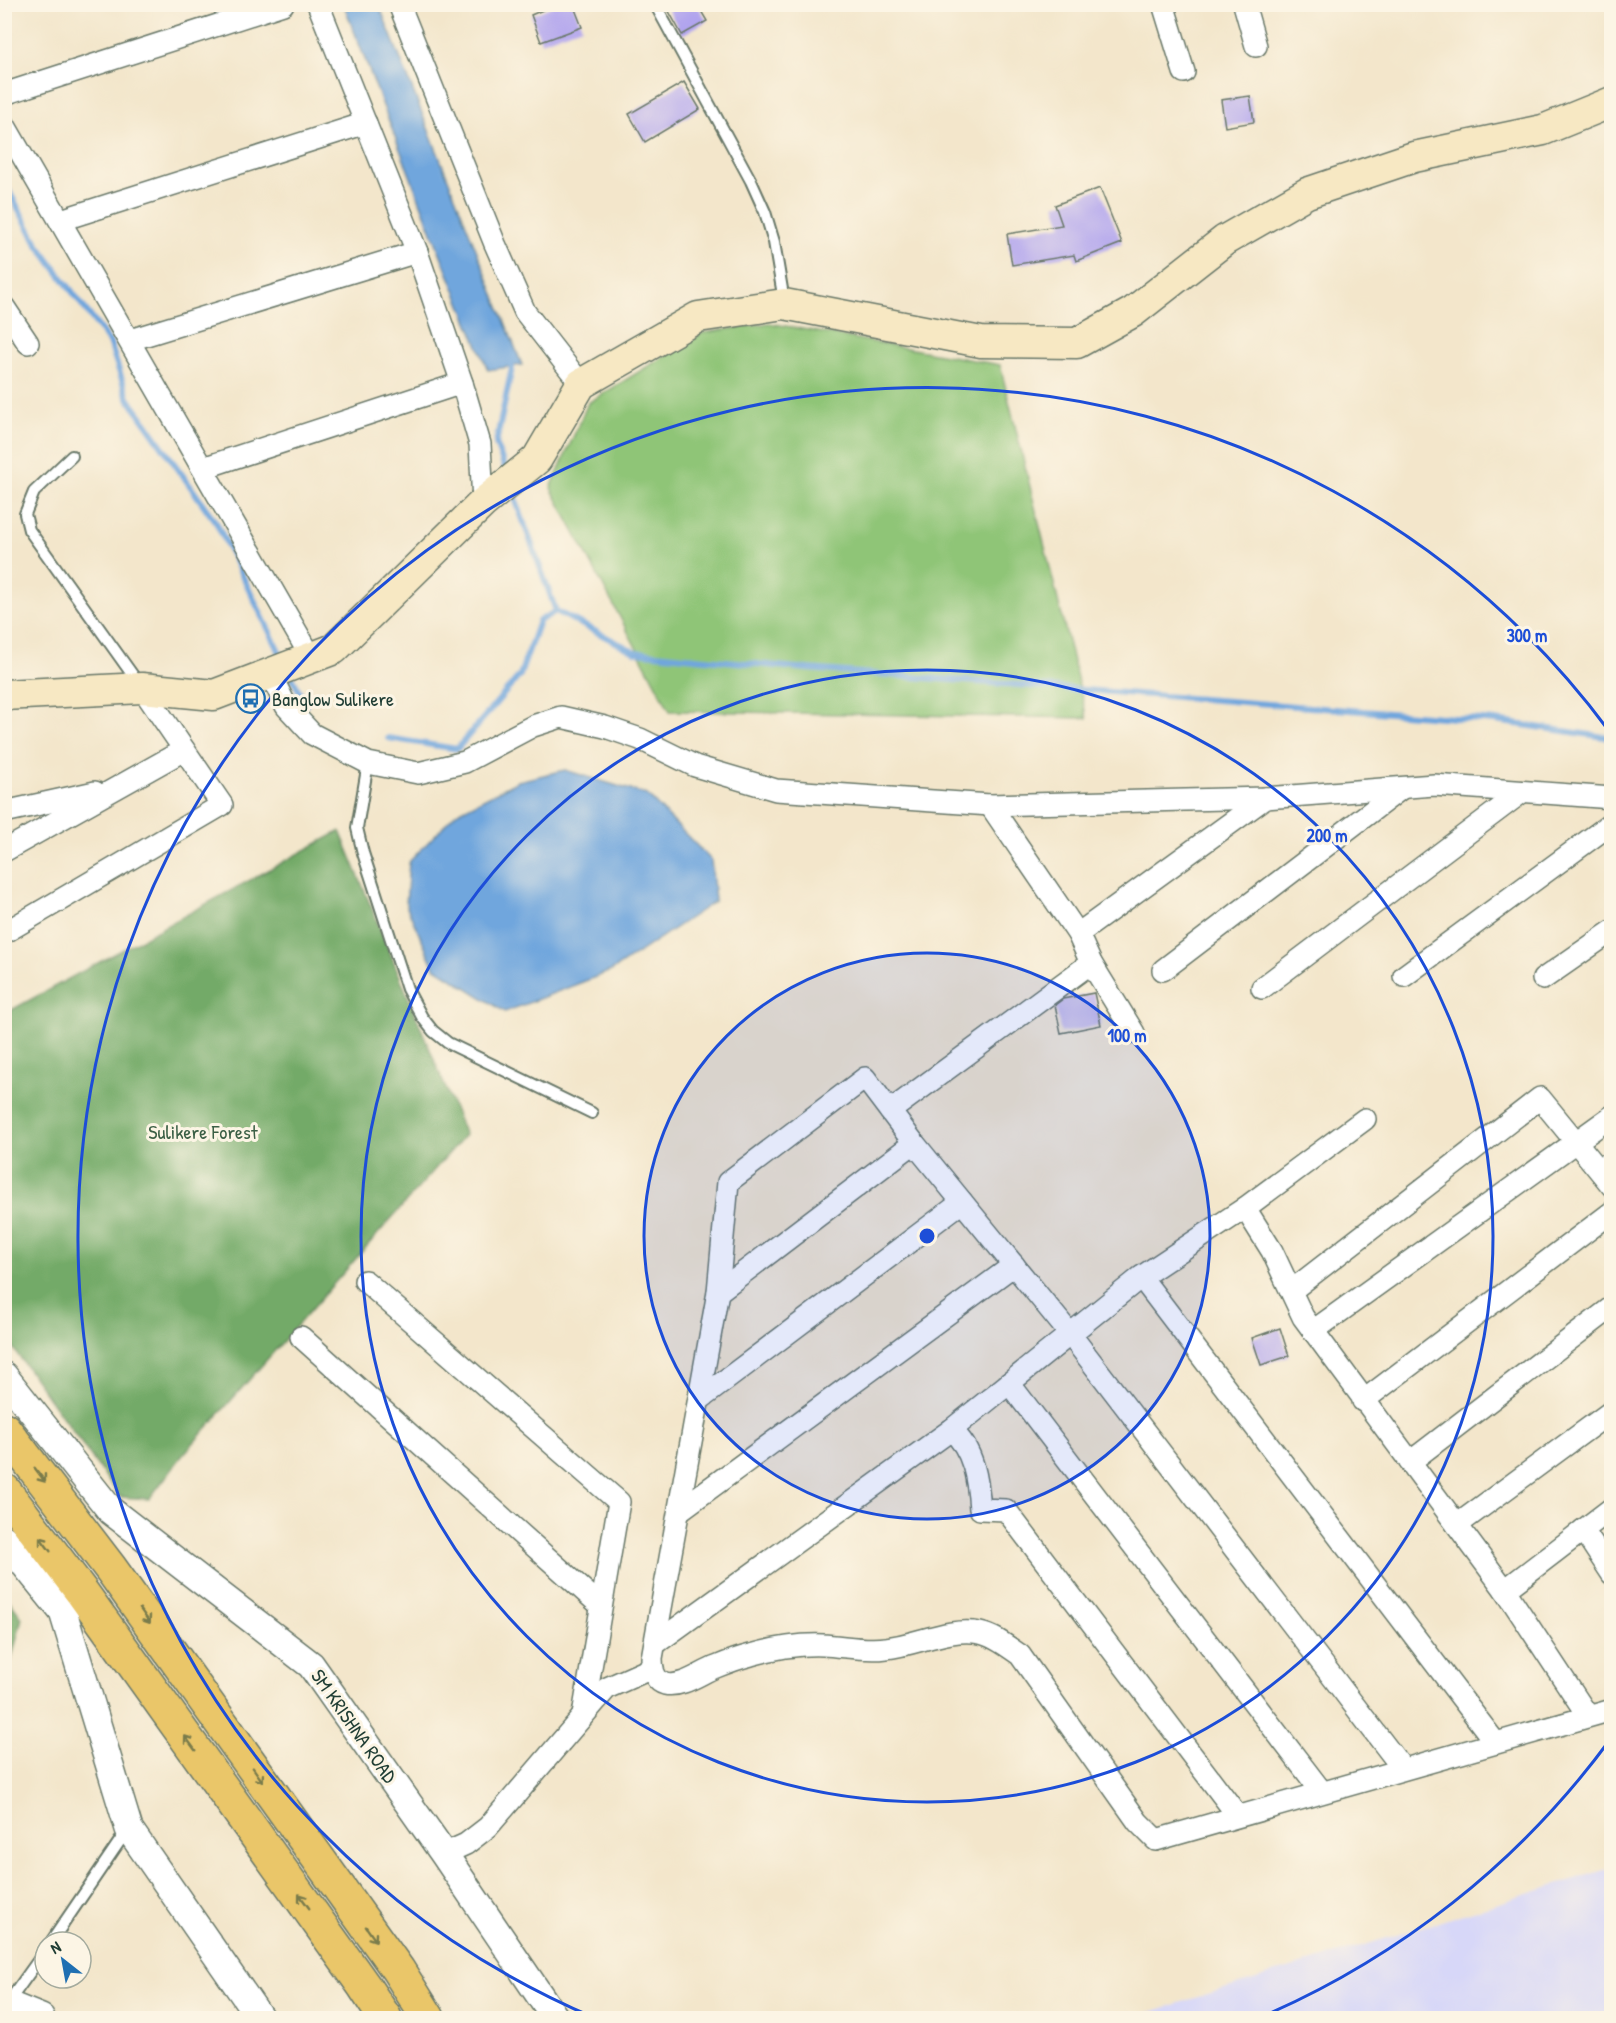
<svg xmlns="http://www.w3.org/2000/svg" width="1616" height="2023" font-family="'Patrick Hand',sans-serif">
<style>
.built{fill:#d7d7f8}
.green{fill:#8fc577;stroke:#578156;stroke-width:1.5}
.forest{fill:#73aa68;stroke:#49744e;stroke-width:1.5}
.water{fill:#6fa6dd;stroke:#477288;stroke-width:1.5}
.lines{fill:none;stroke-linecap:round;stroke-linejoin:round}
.stream{stroke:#6fa6dd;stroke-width:6}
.building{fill:#aea1ee}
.service-casing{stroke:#697869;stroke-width:14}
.minor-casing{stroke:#697869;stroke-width:24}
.tertiary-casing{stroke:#697869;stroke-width:30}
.secondary-casing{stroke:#697869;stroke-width:33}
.trunk-casing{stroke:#697869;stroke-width:36}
.service{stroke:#fff;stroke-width:10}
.minor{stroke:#fff;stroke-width:21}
.tertiary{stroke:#fff;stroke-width:27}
.secondary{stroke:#f7e8c3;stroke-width:30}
.trunk{stroke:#eac669;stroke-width:33}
.oneway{stroke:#7a7b4c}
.ring{fill:none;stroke:#1d4ed8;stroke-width:3}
.labels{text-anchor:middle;stroke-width:6;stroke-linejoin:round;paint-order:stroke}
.poi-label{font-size:20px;fill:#1f3d34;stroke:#fcf5e5;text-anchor:start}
.park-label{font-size:20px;fill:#3b5f45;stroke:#fcf5e5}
.street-label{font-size:20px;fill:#1f3d34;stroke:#fcf5e5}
.centre{fill:#1d4ed8;stroke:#fcf5e5;stroke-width:3}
.ring-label{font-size:18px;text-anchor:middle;font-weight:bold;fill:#1d4ed8;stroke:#fcf5e5;stroke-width:6;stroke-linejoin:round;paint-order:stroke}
</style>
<rect width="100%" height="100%" fill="#fcf5e5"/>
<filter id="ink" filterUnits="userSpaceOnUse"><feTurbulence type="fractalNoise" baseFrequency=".0167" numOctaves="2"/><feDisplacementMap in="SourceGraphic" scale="12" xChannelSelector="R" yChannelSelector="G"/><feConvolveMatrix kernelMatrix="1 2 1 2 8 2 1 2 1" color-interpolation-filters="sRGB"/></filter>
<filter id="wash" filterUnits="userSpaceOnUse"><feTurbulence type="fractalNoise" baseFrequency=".008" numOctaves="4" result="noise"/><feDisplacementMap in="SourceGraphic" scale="24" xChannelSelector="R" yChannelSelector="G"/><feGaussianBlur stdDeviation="1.35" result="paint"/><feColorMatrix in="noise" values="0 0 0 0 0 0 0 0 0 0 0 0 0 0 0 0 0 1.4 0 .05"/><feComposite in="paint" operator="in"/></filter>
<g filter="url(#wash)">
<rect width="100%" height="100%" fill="#f3e6cb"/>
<polygon class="built" points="1611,1868 1611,2018 1131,2018"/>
<polygon class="green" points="769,323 1000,365 1087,718 670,711 551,488 588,403 702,333"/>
<g class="forest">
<polygon points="340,831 465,1135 182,1456 149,1499 120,1497 5,1337 4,1014"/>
<polygon points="5,1595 22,1618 5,1685"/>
</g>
<g class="water">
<polygon points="344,5 379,5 522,365 488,370 447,271"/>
<polygon points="565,770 647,795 711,860 715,901 611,971 505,1012 434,967 406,905 409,862 456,813 518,781"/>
</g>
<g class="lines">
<g class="stream">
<polyline points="4,182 38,245 110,343 128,398 217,524 283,659"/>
<polyline points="507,474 496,443 512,368 509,360"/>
<polyline points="512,490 556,611 635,652 807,669 1495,721 1612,738"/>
<polyline points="290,673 306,705"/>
<polyline points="388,738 457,749 520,675 539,621 556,611"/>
</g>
</g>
<g id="blocks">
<g class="building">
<polygon points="557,4 573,4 582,27 541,42 531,15"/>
<polygon points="665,4 697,4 707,21 682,35"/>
<polygon points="684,82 700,109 645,142 629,114"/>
<polygon points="1250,96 1254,122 1225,127 1221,100"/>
<polygon points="1100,188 1122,243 1076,261 1074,255 1012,265 1007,234 1062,225 1055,205"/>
<polygon points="1094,993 1101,1025 1061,1033 1055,1005 1063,999"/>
<polygon points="1280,1328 1289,1356 1261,1365 1252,1338"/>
</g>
</g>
</g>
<g filter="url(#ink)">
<use href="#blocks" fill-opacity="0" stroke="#697869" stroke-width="1.5"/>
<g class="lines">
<defs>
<g id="service">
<polyline points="655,4 751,181 765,212 774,242 784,301"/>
<polyline points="72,456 34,492 25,514 29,530 139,684"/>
<polyline points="368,763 357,828 363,853 407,989 422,1017 433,1031 448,1043 592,1113"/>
<polyline points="51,1942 128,1829"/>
<polyline points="7,2004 45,1951"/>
</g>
<g id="minor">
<polyline points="399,4 495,244 525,312 581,384"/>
<polyline points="1163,4 1184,72"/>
<polyline points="1244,4 1256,46"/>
<polyline points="4,94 283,4"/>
<polyline points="4,124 311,657"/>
<polyline points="61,220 366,123"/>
<polyline points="4,307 28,343"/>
<polyline points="130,340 417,252"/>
<polyline points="462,383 480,444 483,503"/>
<polyline points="203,468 462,383 417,252 318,4"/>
<polyline points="270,673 286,706 312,734 368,763 418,773 465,762 533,726 561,717 605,727 640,739 695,766 776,790 990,805 1265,798 1434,785 1612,798"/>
<polyline points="990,805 1078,934 1091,963 1134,1033"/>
<polyline points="4,812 95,792"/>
<polyline points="4,851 184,750"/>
<polyline points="4,933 222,805 142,688"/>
<polyline points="1078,934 1265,798"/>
<polyline points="1163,970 1402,788"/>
<polyline points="1404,976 1612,823"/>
<polyline points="1543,979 1612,931"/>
<polyline points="1262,988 1522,792"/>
<polyline points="890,1111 1091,963"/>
<polyline points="1245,1208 1272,1251 1303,1317 1505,1590 1588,1716"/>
<polyline points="1141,1277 1495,1742"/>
<polyline points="365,1281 619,1502 583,1715"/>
<polyline points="1291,1291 1540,1098 1612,1186"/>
<polyline points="718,1292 914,1143"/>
<polyline points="1313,1331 1612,1116"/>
<polyline points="301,1337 601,1606"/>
<polyline points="1009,1383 1322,1792"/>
<polyline points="699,1400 962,1202"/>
<polyline points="1363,1401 1612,1212"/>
<path d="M951,1430C974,1449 978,1481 980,1509L1006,1510L1238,1816"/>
<polyline points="1410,1462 1612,1307"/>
<polyline points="679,1511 1014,1265"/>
<polyline points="1457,1525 1612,1411"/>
<polyline points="1583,1530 1612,1574"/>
<polyline points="1505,1590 1612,1508"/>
<polyline points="655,1644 951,1430 1141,1277 1245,1208 1365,1119"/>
<path d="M1403,1769L1070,1334L914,1143L865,1078L728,1182L718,1292L652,1658C652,1668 654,1681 665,1684C682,1688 702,1672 716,1667C728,1662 739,1658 751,1655C775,1648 798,1644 823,1645C844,1646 865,1651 886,1648C917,1645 948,1627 980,1633C995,1636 1008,1647 1020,1655L1138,1822L1156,1840L1612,1710"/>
<polyline points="444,1854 466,1844 488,1827 607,1688 652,1668"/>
</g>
<g id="tertiary">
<polyline points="4,1376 111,1511 311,1665 444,1854 555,2018"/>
<polyline points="4,1539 63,1612 129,1829 260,2018"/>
<polyline points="4,2003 41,2018"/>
</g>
<polyline id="secondary" points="4,695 142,688 214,695 334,649 483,503 537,459 581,384 698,317 784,304 981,342 1077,343 1133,312 1225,240 1307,193 1414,157 1543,130 1612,102"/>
<g id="trunk">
<polyline points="4,1429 111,1569 398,1970 428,2018"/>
<polyline points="4,1490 81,1591 364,1986 385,2018"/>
</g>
</defs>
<use href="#service" class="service-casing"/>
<use href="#minor" class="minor-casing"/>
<use href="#tertiary" class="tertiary-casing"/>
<use href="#secondary" class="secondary-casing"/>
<use href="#trunk" class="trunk-casing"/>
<use href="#service" class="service"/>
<use href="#minor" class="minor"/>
<use href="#tertiary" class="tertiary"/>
<use href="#secondary" class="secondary"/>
<use href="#trunk" class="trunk"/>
</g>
<defs><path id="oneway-shaft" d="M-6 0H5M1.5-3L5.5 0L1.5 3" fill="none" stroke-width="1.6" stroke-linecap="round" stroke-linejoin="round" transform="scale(1.5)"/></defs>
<g class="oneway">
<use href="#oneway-shaft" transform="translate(40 1475) rotate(53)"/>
<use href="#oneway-shaft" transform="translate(45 1544) rotate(-127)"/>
<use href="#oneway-shaft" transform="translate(145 1616) rotate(55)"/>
<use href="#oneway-shaft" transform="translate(190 1743) rotate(-126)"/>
<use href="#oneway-shaft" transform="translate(258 1775) rotate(55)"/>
<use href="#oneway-shaft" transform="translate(304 1901) rotate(-126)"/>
<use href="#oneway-shaft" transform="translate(371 1934) rotate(55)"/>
</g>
</g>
<circle cx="927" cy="1236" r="283" fill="#1d4ed8" fill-opacity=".12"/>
<g class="ring">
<circle cx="927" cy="1236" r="283"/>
<circle cx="927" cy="1236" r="566"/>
<path d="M1609 1741A849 849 0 0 1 1259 2018M595 2018A849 849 0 1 1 1609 731"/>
</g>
<defs>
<symbol id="bus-ring" viewBox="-11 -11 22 22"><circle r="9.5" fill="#fcf5e5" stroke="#1f6fb2" stroke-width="1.5"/><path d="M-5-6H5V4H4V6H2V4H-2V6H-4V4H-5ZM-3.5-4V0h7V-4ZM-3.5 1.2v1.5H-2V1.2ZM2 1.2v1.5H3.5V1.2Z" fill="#1f6fb2"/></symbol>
</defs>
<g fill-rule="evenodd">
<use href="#bus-ring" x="234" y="682" width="33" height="33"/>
</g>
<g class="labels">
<g class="poi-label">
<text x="272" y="706">Banglow Sulikere</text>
</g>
<g class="park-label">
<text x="203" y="1139">Sulikere Forest</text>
</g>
<g class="street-label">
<text transform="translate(354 1726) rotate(55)" y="7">SM KRISHNA ROAD</text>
</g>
</g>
<circle cx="927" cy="1236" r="9" class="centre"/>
<g class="ring-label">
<text x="1527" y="642">300 m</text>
<text x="1327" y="842">200 m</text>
<text x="1127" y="1042">100 m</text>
</g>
<rect width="1616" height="2023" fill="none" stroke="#fcf5e5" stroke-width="24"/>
<g transform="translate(63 1960) rotate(329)"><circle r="28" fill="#fcf5e5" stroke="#a4ab9e" stroke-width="1.5"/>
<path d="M0-4.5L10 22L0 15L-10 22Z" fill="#1f6fb2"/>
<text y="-9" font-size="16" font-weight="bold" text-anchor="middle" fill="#1f3d34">N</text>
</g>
</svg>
